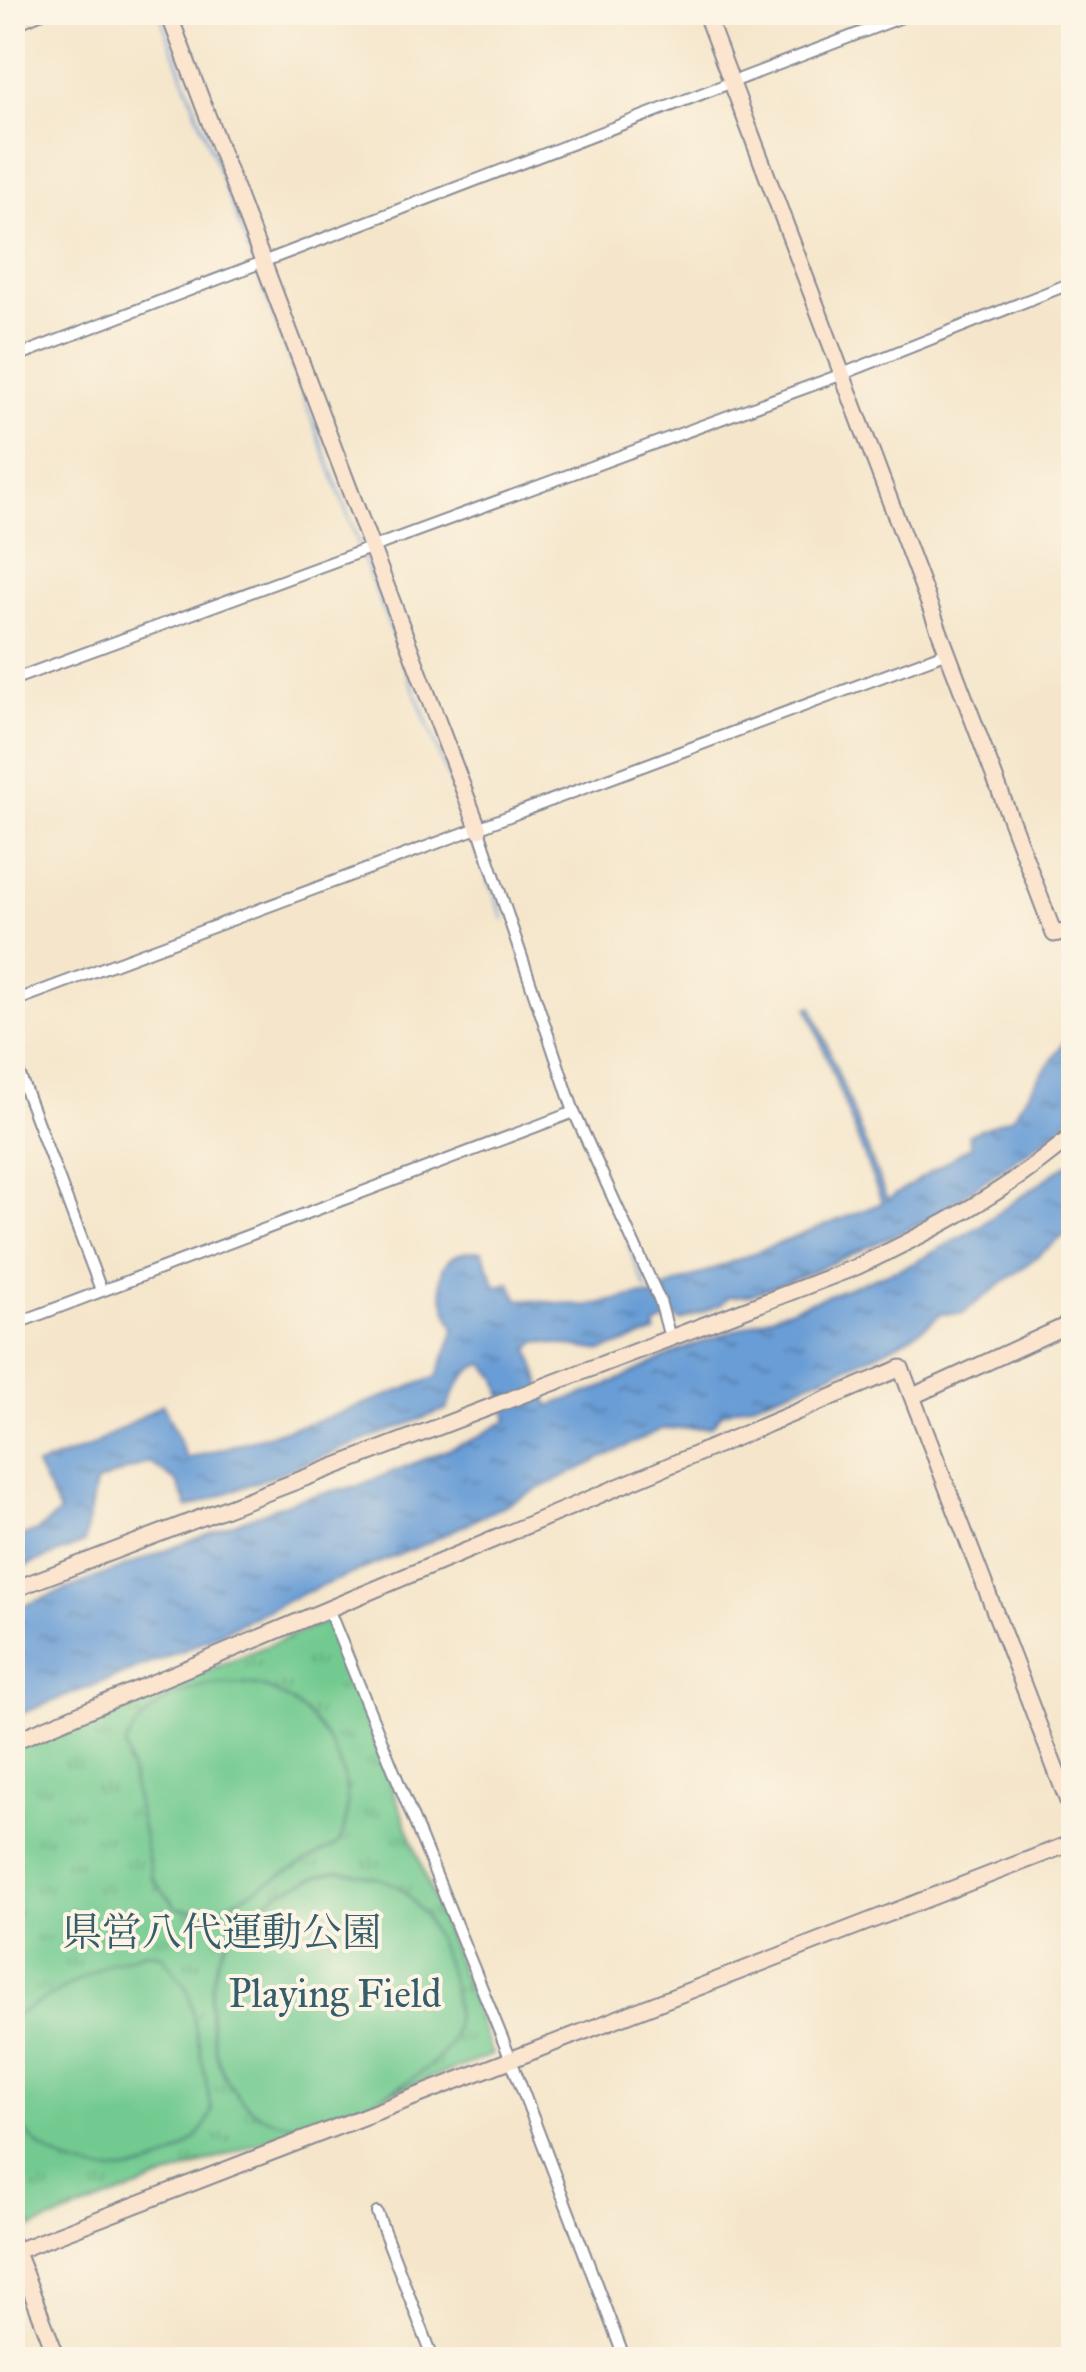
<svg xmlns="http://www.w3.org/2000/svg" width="1086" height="2372" font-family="'IM FELL Great Primer','Noto Serif JP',serif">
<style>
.park{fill:url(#park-tufts);stroke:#467c77;stroke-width:2.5}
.pitch{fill:#72ca90;stroke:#467c77;stroke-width:2.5}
.water{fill:url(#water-ripples);stroke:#42669a;stroke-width:2.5}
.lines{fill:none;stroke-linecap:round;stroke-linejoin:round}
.stream{stroke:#699dd5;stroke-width:2.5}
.street-casing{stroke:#888a94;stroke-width:14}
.secondary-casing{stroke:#888a94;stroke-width:19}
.street{stroke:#fff;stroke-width:10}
.secondary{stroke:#fce5cf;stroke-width:15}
.labels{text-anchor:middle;stroke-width:8;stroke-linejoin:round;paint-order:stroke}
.park-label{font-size:40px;fill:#355e6d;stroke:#fcf5e5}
</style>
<defs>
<pattern id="park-tufts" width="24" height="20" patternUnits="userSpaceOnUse" patternTransform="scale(2.5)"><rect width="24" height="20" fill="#72ca90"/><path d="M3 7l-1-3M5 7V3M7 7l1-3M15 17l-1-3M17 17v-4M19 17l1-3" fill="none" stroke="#5da479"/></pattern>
<pattern id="water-ripples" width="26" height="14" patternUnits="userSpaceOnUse" patternTransform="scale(2.5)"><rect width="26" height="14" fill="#699dd5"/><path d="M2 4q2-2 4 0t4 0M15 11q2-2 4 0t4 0" fill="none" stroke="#5680b0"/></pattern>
</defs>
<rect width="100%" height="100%" fill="#fcf5e5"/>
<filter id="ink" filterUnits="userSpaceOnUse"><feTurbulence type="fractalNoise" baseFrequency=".01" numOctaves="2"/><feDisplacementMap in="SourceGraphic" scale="20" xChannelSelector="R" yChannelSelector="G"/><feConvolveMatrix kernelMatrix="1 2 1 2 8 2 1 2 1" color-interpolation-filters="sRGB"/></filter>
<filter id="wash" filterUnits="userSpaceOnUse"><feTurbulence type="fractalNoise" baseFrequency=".0048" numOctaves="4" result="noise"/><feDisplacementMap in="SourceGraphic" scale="40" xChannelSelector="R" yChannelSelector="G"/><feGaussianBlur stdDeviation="2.25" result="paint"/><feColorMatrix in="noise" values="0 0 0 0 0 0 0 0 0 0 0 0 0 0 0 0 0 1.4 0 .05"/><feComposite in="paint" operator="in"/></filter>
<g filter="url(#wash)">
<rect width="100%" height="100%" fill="#f5e6cb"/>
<polygon class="park" points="330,1620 492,2055 32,2228 13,2177 13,1750"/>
<g class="pitch">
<path d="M216,1684C234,1684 253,1683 270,1690C324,1712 367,1787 338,1844L223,1907L206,1911L177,1908L152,1878L125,1745C143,1709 177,1690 216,1684Z"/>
<path d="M336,1871C357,1874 384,1876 401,1889C434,1914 468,2003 451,2041C435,2076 341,2121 303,2124C286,2125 267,2120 253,2110C200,2072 196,1965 243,1920C268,1895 303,1880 336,1871Z"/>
<path d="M146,1952L162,1955L188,1990L212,2111C187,2177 93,2189 41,2147C31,2138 16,2124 12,2111C6,2083 12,2045 13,2017L109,1963Z"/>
</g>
<path class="water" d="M812,1006L887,1200L971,1146L968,1135L1012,1117L1073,1029V1111L1057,1131L926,1221L809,1273L750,1295L728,1297L722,1304L681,1321L673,1315L656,1326L655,1333L602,1351L538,1341L529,1349L549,1406L601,1388L681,1350L912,1264L978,1227L1073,1160V1229L963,1313L940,1314C908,1349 773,1397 722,1413L711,1427L662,1429L425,1544L297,1596L184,1650L13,1717V1610L295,1500L358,1486L472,1440L508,1420L497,1379L485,1364C466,1366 453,1392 447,1409L188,1508L177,1482L149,1462L95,1483L84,1543L13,1571L12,1540L37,1531L60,1513L36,1466L90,1447L163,1404L187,1459L329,1417L437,1377L455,1329C439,1296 425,1249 482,1251L496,1286L510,1283L518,1299L588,1306L640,1295L665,1298V1288L882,1203L808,1008Z"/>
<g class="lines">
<g class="stream">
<polyline points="159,12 253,261"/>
<polyline points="258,274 359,545"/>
<polyline points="363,558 467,826"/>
<polyline points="470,833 504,919"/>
<polyline points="628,1244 646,1289"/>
</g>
</g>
</g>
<g filter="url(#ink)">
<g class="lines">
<defs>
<g id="street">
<polyline points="12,358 915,12"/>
<polyline points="12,680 840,375 1074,282"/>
<polyline points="479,830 574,1112 660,1301 670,1338"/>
<polyline points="12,1002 945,653"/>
<polyline points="12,1055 101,1290"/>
<polyline points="12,1325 574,1112"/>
<polyline points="329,1611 511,2060 625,2360"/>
<polyline points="377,2213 434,2360"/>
</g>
<g id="secondary">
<polyline points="168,12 479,830"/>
<polyline points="705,12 1054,934 1074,930"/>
<polyline points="12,23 38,12"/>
<polyline points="913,1396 1074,1322"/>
<path d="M12,1590L856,1267C935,1230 1008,1191 1074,1134"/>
<polyline points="12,1742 901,1368 1074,1817"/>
<polyline points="12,2242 58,2360"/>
<polyline points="16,2251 1074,1842"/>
</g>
</defs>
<use href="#street" class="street-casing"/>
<use href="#secondary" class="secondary-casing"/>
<use href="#street" class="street"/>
<use href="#secondary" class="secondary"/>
</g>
</g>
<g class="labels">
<g class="park-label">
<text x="222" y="1946">県営八代運動公園</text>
<text x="335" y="2007">Playing Field</text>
</g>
</g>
<rect width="1086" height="2372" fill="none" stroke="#fcf5e5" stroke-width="50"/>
</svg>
